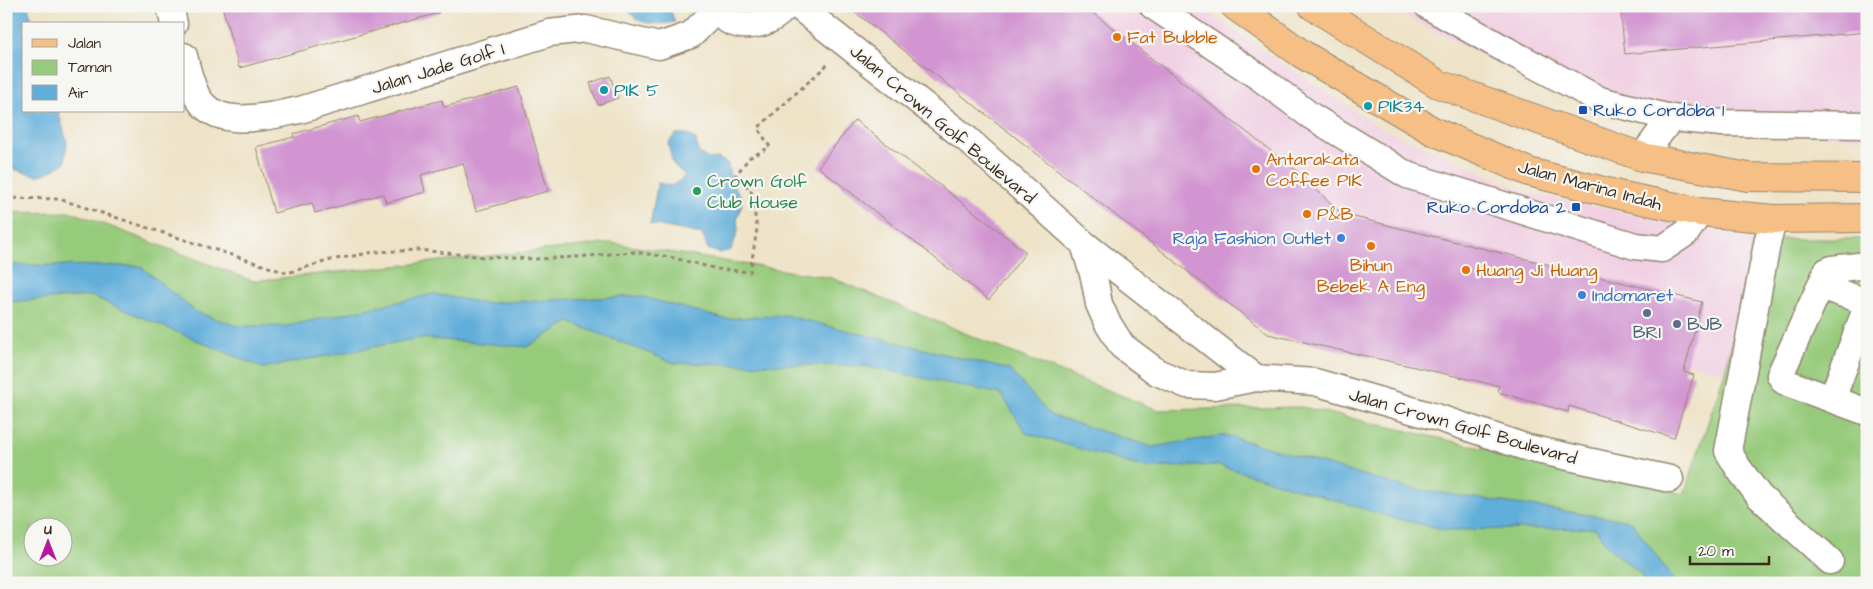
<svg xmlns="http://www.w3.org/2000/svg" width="1873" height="589" font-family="'Architects Daughter',sans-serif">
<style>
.built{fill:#f1d0e3}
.green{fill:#97cb7c;stroke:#697a4d;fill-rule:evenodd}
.water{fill:#61aeda;stroke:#4e6c7c}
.building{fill:#d295d1}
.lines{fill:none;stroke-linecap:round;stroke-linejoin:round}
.minor-casing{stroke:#948672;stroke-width:29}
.major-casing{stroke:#948672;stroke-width:30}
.path{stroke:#948672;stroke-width:3;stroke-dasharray:4 4;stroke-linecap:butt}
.minor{stroke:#fff;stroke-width:26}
.major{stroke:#f5bf86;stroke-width:28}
.food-dot{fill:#e8710a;stroke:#f6f6f2;stroke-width:2}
.culture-dot{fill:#0f9aa8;stroke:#f6f6f2;stroke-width:2}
.transit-dot{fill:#1a4fb4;stroke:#f6f6f2;stroke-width:2}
.leisure-dot{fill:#2e9e5b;stroke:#f6f6f2;stroke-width:2}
.shop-dot{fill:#3f7fe0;stroke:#f6f6f2;stroke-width:2}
.service-dot{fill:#5c6f8a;stroke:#f6f6f2;stroke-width:2}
.labels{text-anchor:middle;stroke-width:4.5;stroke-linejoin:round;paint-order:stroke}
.food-label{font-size:18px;fill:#c56008;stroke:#f6f6f2;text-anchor:start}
.street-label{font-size:18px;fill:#3b2a1e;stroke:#f6f6f2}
.culture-label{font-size:18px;fill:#0d838f;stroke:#f6f6f2;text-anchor:start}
.transit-label{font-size:18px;fill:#164399;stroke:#f6f6f2;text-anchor:start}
.leisure-label{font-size:18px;fill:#27864d;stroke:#f6f6f2;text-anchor:start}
.shop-label{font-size:18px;fill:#366cbe;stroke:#f6f6f2;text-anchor:end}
.service-label{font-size:18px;fill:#4e5e75;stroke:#f6f6f2;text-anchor:start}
</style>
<rect width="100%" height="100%" fill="#f6f6f2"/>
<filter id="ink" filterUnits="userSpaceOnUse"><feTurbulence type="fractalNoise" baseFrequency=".02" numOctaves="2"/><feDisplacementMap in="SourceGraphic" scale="10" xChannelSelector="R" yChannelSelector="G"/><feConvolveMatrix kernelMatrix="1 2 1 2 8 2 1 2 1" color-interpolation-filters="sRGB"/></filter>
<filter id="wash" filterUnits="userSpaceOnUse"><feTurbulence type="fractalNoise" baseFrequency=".0096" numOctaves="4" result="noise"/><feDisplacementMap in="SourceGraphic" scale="20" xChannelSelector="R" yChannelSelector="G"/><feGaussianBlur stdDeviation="1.12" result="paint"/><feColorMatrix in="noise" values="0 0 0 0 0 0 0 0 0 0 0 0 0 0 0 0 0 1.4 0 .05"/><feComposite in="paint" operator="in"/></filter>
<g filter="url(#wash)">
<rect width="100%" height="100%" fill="#eee3c7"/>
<g class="built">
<polygon points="965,6 1197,6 1379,127 1529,193 1754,239 1725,372 1295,269"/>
<polygon points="1384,6 1867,6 1867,139 1693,125 1536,82"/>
</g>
<path class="green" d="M72,212L253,281L611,243L832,278L1008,351L1158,410L1302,407L1684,494L1725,372L1754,239H1867V583H6V213ZM32,526H62V556H32Z"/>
<g class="water">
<path d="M6,6H28L33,24H24V111H58L67,142L65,163C57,168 45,176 35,175C25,173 16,169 6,167Z"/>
<path d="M628,6H669L675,22C658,25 633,26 628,6Z"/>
<polygon points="676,134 687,134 696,140 698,152 708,159 718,158 728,164 731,182 741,196 742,204 737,218 738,231 731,250 719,253 708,249 702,234 650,224 658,183 671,186 681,180 685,175 673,164 668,143"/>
<polygon points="6,265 140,266 196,312 238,326 287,326 434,294 483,303 639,296 725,319 784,315 1010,370 1050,415 1152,447 1225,435 1407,488 1631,521 1676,583 1645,583 1640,573 1609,548 1595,528 1448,530 1397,519 1218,465 1145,468 1026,433 1001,394 865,366 674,363 569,322 527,347 420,338 263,368 91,296 6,302"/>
</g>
<g id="blocks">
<g class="building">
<polygon points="222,6 438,6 439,13 239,68"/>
<polygon points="847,6 1084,6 1298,172 1342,214 1702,302 1684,372 1694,375 1674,438 1569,406 1568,412 1498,392 1499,386 1268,334"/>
<polygon points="1620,6 1867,6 1867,32 1625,54"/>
<polygon points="610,76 618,98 598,105 590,83"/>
<polygon points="519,87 548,191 476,211 463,163 421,175 425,192 386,203 383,194 315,213 312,203 274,213 256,147 294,137 293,134 358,116 360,122 442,100 444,107"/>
<polygon points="855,120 1026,252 989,300 818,167"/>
</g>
</g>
</g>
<g filter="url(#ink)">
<use href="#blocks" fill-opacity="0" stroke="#948672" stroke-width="1"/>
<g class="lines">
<defs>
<g id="minor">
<polyline points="170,6 174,24"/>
<path d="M714,6C729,34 769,29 786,6"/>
<polyline points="798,6 968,140 1084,244 1094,277 1099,304 1107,322 1122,346 1157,372 1187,385 1215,386 1256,378 1315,382 1439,418 1528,448 1670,479"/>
<polyline points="1153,6 1259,77 1311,116 1407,175 1635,246 1662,249 1686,233 1700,212"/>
<polyline points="1428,6 1499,46 1600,100 1671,118 1722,123 1867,125"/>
<path d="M184,56C187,69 190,82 196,94C214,132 268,116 300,110L549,33L586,29L659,46L691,35L716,10"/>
<polyline points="1642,157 1671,118"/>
<polyline points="1774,219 1768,239 1728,451 1739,469 1759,496 1830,561"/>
<polyline points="1084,244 1256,378"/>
<polyline points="1867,265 1832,269 1827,271 1780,375 1784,381 1790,384 1867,412"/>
<polyline points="1820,286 1867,302"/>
<polyline points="1832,399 1867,306"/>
</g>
<g id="major">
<polyline points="1235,6 1302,54 1433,131 1529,172 1623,196 1700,212 1774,219 1867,218"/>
<polyline points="1313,6 1438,84 1642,157 1748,177 1867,178"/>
</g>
</defs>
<use href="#minor" class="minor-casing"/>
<use href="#major" class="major-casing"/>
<g class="path">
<polyline points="6,198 59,199 287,273 331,260 375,252 419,250 484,257 536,259 577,257 633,252 670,257 717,269 750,272 757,229 751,190 735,176 749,158 770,147 758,128 828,64"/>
<polyline points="6,579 48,583"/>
</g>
<use href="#minor" class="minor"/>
<use href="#major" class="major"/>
</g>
</g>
<g class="food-dot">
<circle cx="1117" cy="37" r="5"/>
<circle cx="1256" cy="169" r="5"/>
<circle cx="1307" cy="214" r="5"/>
<circle cx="1371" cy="246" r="5"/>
<circle cx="1466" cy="270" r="5"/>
</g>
<g class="culture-dot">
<circle cx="604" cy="90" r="5"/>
<circle cx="1368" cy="106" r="5"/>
</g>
<g class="transit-dot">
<rect x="1578" y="105" width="10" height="10" rx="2.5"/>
<rect x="1571" y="202" width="10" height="10" rx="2.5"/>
</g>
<circle class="leisure-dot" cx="697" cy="191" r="5"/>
<g class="shop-dot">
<circle cx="1341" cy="238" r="5"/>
<circle cx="1582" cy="295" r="5"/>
</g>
<g class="service-dot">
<circle cx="1647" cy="313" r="5"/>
<circle cx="1677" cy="324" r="5"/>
</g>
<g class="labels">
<g class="food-label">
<text x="1127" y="43">Fat Bubble</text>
<text x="1266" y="165">Antarakata<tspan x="1266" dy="21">Coffee PIK</tspan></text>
<text x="1317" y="220">P&amp;B</text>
<text x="1371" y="271" text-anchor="middle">Bihun<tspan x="1371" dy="21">Bebek A Eng</tspan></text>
<text x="1476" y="276">Huang Ji Huang</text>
</g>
<g class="street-label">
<text transform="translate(438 68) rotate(-17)" y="6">Jalan Jade Golf I</text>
<text transform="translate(943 124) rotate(40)" y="6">Jalan Crown Golf Boulevard</text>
<text transform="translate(1590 185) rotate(15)" y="6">Jalan Marina Indah</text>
<text transform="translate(1463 426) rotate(16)" y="6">Jalan Crown Golf Boulevard</text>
</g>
<g class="culture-label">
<text x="614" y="96">PIK 5</text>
<text x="1378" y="112">PIK34</text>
</g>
<g class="transit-label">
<text x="1593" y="116">Ruko Cordoba 1</text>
<text x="1566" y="213" text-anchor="end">Ruko Cordoba 2</text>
</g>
<g class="leisure-label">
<text x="707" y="187">Crown Golf<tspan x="707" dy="21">Club House</tspan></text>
</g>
<g class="shop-label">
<text x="1331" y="244">Raja Fashion Outlet</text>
<text x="1592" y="301" text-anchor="start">Indomaret</text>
</g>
<g class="service-label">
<text x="1687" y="330">BJB</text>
<text x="1647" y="338" text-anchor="middle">BRI</text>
</g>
</g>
<rect width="1873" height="589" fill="none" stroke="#f6f6f2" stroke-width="25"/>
<rect x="22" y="22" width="162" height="90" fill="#f6f6f2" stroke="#aba49d"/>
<rect x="32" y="39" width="25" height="8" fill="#f5bf86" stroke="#aba49d"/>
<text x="68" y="48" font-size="15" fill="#3b2a1e">Jalan</text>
<rect x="32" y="60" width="25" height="15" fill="#97cb7c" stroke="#aba49d"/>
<text x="68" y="72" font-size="15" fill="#3b2a1e">Taman</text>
<rect x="32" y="85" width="25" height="15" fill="#61aeda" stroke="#aba49d"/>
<text x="68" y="98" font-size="15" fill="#3b2a1e">Air</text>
<g transform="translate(48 542)"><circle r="24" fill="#f6f6f2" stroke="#aba49d"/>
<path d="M0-4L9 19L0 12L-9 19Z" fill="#b5179e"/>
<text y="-8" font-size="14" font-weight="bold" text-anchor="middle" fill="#3b2a1e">U</text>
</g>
<path d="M1690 556v8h79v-8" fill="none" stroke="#3b2a1e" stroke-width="2.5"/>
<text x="1698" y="556" font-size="15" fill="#3b2a1e" stroke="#f6f6f2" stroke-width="4" paint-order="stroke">20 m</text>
</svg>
